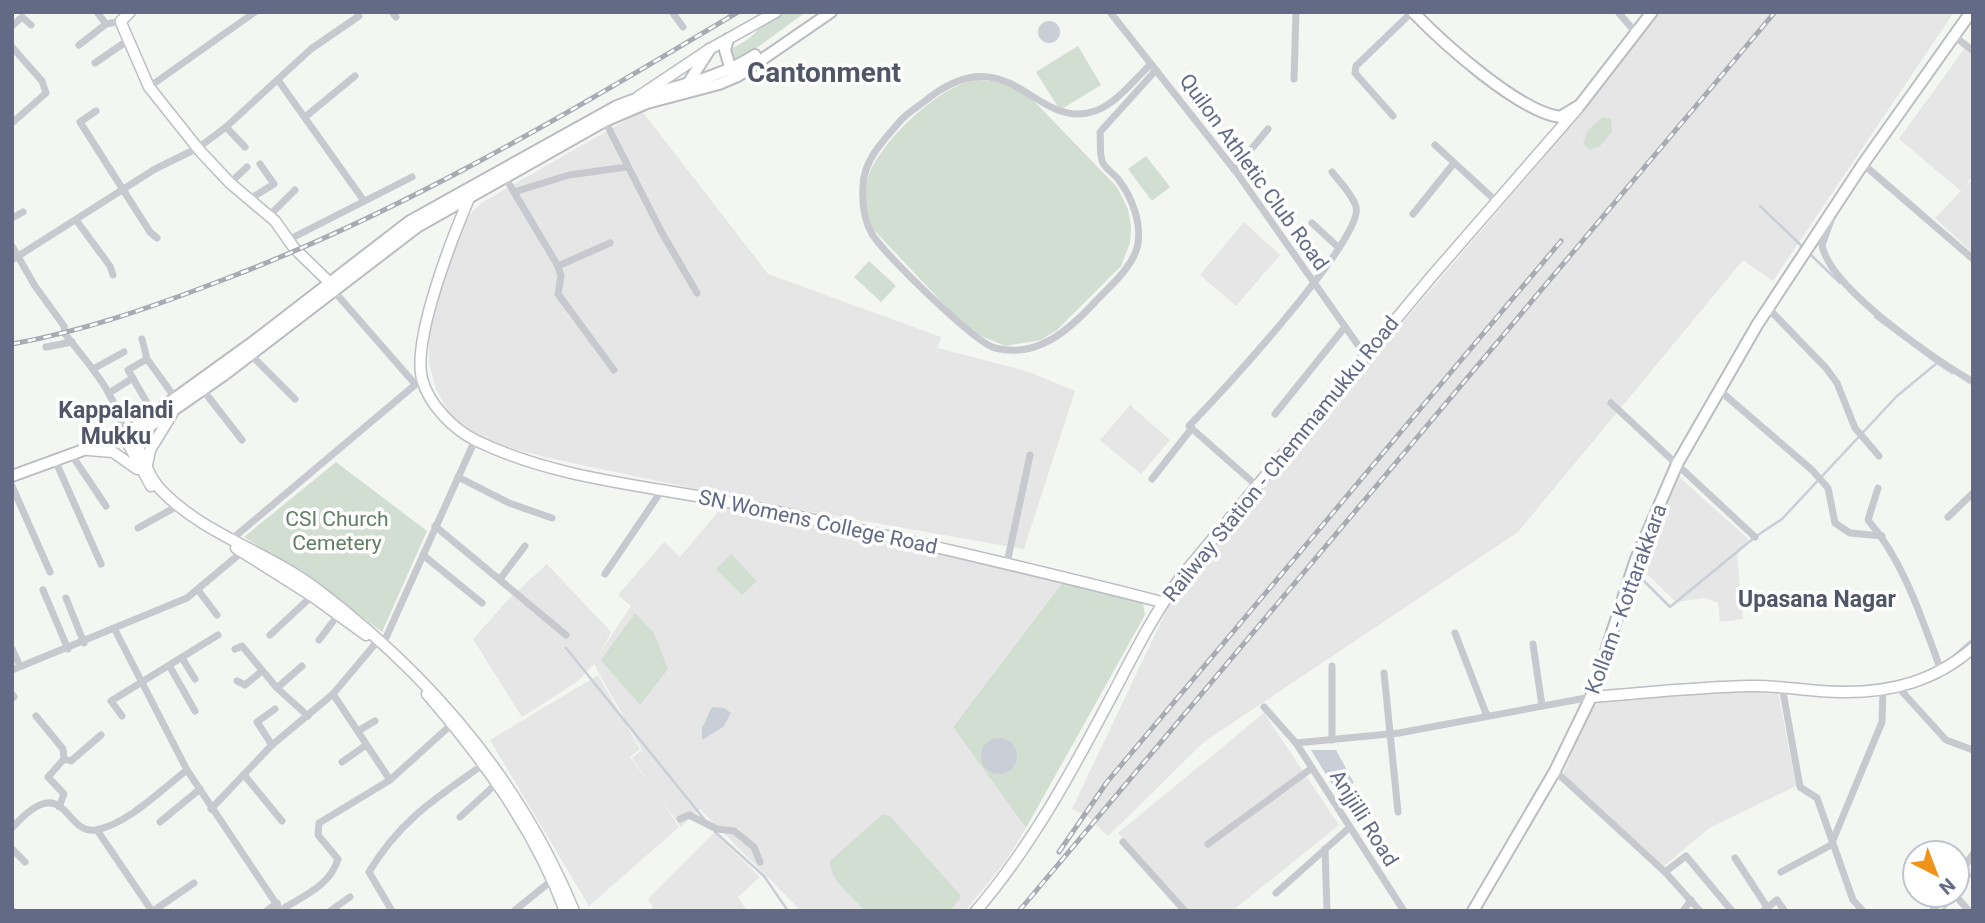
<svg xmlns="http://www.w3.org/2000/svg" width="1985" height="923" font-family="Roboto,sans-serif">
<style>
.built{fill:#e5e6e5}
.green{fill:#d3ded3}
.water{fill:#caced6}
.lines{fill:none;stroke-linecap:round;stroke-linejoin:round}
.stream{stroke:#caced6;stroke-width:2.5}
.secondary-casing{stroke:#bcbec4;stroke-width:13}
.primary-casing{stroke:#babcc1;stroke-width:14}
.street{stroke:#c8c9ce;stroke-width:7}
.secondary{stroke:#fff;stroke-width:10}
.primary{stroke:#fff;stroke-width:10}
.rail-casing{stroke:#a9abb3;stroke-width:5}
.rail{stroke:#fff;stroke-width:2.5;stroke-dasharray:8;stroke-linecap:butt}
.labels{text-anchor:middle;stroke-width:7;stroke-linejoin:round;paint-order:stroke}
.street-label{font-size:21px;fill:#636a85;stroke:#fff}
.park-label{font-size:21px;fill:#627c66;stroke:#fff}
.neighbourhood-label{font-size:23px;font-weight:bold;fill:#515669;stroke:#fff}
.district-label{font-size:28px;font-weight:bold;fill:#515669;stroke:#fff}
</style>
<rect width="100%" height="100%" fill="#f4f6f2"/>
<g class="built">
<polygon points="1661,12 1954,12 1773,281 1743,260 1518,532 1204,742 1108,836 1087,816 1072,809 1172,599 1219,538 1540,162"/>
<polygon points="1964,49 1973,56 1973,176 1964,187 1973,179 1973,253 1935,218 1961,191 1899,139"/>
<polygon points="642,111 768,274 941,337 931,368 938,348 1029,372 1075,391 1024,549 767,504 549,458 475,439 448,412 436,389 429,363 429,329 462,223 481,203"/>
<polygon points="1244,222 1280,255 1236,306 1200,275"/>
<polygon points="1130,405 1170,440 1141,474 1100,440"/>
<polygon points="1678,476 1748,539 1737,556 1743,619 1720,622 1718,603 1704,598 1676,602 1638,565"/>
<polygon points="722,507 1063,582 953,727 1026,828 1006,861 965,911 801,911 700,809 681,827 657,794 679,827 589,906 490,740 598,675 640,749 630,757 656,793 632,758 642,750 594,664 578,681 522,717 473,639 508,600 547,564 611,632 600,653 631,606 618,595 664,542 680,557"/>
<polygon points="1732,691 1778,692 1796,786 1709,828 1664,866 1563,775 1594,699"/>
<polygon points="1264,713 1339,825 1232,911 1188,911 1118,833"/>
<polygon points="714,833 760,877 738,897 747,911 650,911 653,907 648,899"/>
</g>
<g class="green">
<path d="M766,12H806L758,47L730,61L729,50C745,42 764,31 766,12Z"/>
<polygon points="1078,46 1101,85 1060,110 1036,72"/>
<path d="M976,80L1000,81L1031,98L1117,187L1128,209L1131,227L1130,243L1121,266L1057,330L1041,340L1005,346L969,331L873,229C867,214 863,197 867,181C875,146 940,84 976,80Z"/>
<polygon points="1603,117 1611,119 1612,132 1600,146 1590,150 1583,144 1588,130"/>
<polygon points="1146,156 1170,187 1152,201 1128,169"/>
<polygon points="869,261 896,286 881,302 854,277"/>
<polygon points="336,462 427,531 382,632 319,585 244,537"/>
<polygon points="731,554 757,581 742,595 716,569"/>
<polygon points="1063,582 1136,598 1143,603 1145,615 1026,828 953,727"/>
<polygon points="635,613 654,633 668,669 640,705 601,660"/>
<path d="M883,814L890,816L960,895V899L949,911H865C853,897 829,880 830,861Z"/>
</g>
<g class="water">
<circle cx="1049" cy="32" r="11"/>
<polygon points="712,707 724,708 731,713 723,727 702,740 702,728"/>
<circle cx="999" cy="756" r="18"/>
<polygon points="1311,750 1336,750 1354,783 1336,791"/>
</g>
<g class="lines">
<g class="stream">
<polyline points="1760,206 1805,249"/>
<polyline points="1810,254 1840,283"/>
<polyline points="1875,317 1937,363"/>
<polyline points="1636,573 1670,607 1755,537 1782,519 1897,396 1937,363 1952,373"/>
<polyline points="566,648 704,819"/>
<polyline points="1948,661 1973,639"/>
<polyline points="1821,686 1846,687"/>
<polyline points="715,832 764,876 788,911"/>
<polyline points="1957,894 1973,872"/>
<polyline points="969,911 972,907"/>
<polyline points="1942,911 1953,898"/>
</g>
<defs>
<g id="secondary">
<polyline points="130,12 121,21 122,25 149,87 200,151 230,183 275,221 294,248 329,282"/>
<polyline points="638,97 710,49 776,12"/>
<path d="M468,194L470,196C453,236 412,338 422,379C429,405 454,430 477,441C560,481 656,486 744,505C884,534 1024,567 1162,602"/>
<path d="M132,433C141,451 147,475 161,490C204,535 269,552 318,590C430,675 520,780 574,911"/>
<polyline points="124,436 151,486"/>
<polyline points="88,450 113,452 137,469"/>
<polyline points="147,465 150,450 172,414"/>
<polyline points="236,548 312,596 366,635"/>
<path d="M427,694C483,759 535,830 565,911"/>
<path d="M1591,697C1644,693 1697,687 1750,686C1781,685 1810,692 1840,692C1891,693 1935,681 1973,648"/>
<path d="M976,911C1030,848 1070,775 1108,703C1131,660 1152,616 1181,577L1432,276L1578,108"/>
</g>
<g id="primary">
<path d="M1413,12C1443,43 1518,111 1560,117L1580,105L1652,12"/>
<polyline points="728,39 725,50 731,70"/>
<polyline points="687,85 710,49"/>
<path d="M131,430L253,342L410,221L615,107C661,87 712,83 755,55"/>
<polyline points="12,476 152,425 224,375 417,227 605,121 647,103 719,84 738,76 831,12"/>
<polyline points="1473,911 1555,771 1591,697 1636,559 1677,464 1757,325 1863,164 1971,12"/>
</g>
</defs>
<use href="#secondary" class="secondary-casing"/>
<use href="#primary" class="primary-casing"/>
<g class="street">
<polyline points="97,12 106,24"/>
<polyline points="392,12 396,17"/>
<polyline points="672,12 683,27"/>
<polyline points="1110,12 1237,173 1365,355"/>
<polyline points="1618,12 1636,33"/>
<polyline points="12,26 22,17 31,25"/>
<polyline points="1953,35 1973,51"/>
<polyline points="79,45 106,24 121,21"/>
<polyline points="12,47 42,81 46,93 12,123"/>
<polyline points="95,63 127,41"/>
<path d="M1151,64C1135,79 1116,104 1095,111C1035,132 1011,36 930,97C921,105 909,111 901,120C884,140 863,160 863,187C862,203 864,220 872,234C883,253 975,343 995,348C1037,359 1069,330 1095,302C1109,287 1131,269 1137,248C1143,225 1132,197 1118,179C1114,174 1106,169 1103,163C1099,156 1101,141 1100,132L1156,70"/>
<polyline points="1294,79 1296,12"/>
<polyline points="278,80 364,201"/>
<polyline points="149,87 255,12"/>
<polyline points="96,111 80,122 150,232 157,238"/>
<polyline points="1393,116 1355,73 1356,66 1412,12"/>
<polyline points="305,117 355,76"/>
<polyline points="605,121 662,233 697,293"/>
<polyline points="226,127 245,147"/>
<polyline points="1435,145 1497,202"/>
<polyline points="1863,164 1973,259"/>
<polyline points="1234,170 1268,129"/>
<polyline points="505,177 558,266 561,276 558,294 614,370"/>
<polyline points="230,183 247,167"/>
<polyline points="514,192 569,175 627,167"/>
<polyline points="248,200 274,184 260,164"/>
<polyline points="1413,214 1454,163"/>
<polyline points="269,216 295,190"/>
<polyline points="12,218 23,212"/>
<polyline points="76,220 110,266 113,275"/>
<path d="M1831,220L1822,245C1830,289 1935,359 1973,382"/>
<polyline points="1312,223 1339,248"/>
<polyline points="288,240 412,177"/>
<path d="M12,246L35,286L64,326L65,334C90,366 118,395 124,436"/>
<polyline points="12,260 155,169 198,148 226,127 311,49 359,16"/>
<polyline points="558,266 610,243"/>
<polyline points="333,290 415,384"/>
<polyline points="1768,308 1826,368 1837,383 1855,428 1879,456"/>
<polyline points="142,339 147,359"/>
<polyline points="46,347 72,342"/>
<polyline points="251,355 295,399"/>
<polyline points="93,369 124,352"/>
<polyline points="203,390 242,440"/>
<polyline points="1719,390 1812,470 1828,488 1835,523 1850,533 1882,536"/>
<polyline points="109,393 133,378"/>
<polyline points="1611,403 1755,537"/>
<polyline points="153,413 128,370 147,359 176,399"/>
<polyline points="1275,414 1345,327"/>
<polyline points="71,454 106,506"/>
<polyline points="55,460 101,564"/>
<polyline points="458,477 509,503 552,518"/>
<polyline points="1152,479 1192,428"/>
<polyline points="12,486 50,572"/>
<path d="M1257,486L1189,426C1216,398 1365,238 1356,207C1353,195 1339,181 1332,172"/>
<path d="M1878,488L1868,520C1905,563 1922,620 1942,673"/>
<polyline points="1948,517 1973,493"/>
<polyline points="435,526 566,635"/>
<polyline points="138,528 174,508"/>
<polyline points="232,539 422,379"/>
<polyline points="423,555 482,603"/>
<polyline points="1007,563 1030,455"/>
<polyline points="605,574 662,490"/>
<polyline points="500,579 525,546"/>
<polyline points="43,590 68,649"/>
<polyline points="198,590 217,615"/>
<polyline points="66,598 84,643"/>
<polyline points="114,628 187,770 281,911"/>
<polyline points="1455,633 1487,716"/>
<polyline points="270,635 312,596"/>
<polyline points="319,640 338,615"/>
<polyline points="384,642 475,440"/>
<polyline points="1533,644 1542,706"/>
<polyline points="12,649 20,666"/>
<polyline points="235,649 242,646 277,688 308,716"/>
<polyline points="182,658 195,679"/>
<polyline points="1332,666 1332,740"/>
<polyline points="170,667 195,711"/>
<polyline points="12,670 187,598 242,552"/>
<polyline points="1384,673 1398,812"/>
<polyline points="237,681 245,685 262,671"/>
<polyline points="1782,686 1800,787 1817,798 1853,900 1863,911"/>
<polyline points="1897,686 1946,740 1973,750"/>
<polyline points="277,688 302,666"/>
<polyline points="12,694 14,697"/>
<polyline points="333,694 390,780"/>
<polyline points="1264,707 1296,743 1404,911"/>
<polyline points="36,716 63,749 64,759 48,777 64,794 59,807"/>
<polyline points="122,716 111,701 218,635"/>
<polyline points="358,731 375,721"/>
<polyline points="1296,743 1399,733 1591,697"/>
<polyline points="272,745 257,722 275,709"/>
<polyline points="64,759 71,761 101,735"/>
<polyline points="342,762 366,745"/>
<polyline points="1555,771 1665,872 1700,911"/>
<polyline points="245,776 282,821"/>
<polyline points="211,809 272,745 333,694 376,643"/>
<polyline points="460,817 497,783"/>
<polyline points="680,819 689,815 717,829 734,831 754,847 760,862"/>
<polyline points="160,822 200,789"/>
<path d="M12,828C66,767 64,836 96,830C129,823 161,790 187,770"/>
<polyline points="97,830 152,911"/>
<polyline points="1123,842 1185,911"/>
<polyline points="1208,844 1312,768"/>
<polyline points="12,849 25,862"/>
<polyline points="1325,849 1327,911"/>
<polyline points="1735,858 1767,907"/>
<polyline points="1665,872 1686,856 1732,911"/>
<polyline points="1781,872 1831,845 1882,722 1883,688"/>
<polyline points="1957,878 1973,854"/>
<polyline points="1276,893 1349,828"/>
<polyline points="1955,895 1969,911"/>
<polyline points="12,910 13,911"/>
<path d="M281,910C303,896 330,886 338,859L318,835L319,823L390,780L452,724"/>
<polyline points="153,911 194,883"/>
<polyline points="266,911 277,903"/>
<polyline points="330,911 350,897"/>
<path d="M392,911L369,872C400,820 436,798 484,764"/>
<polyline points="514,911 551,881"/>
<polyline points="1683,911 1691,900"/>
<polyline points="1763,911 1777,900 1784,910"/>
<polyline points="1932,911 1946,895"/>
</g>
<use href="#secondary" class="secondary"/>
<use href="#primary" class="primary"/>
<defs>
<g id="rail">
<path d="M12,344C84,331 152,307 220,281C404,212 570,112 738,12"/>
<polyline points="1059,852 1107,782 1561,241"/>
<polyline points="1019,911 1775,12"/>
</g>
</defs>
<use href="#rail" class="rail-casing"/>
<use href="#rail" class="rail"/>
</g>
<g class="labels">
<g class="street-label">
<text transform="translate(1254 172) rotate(54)" y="7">Quilon Athletic Club Road</text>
<text transform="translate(1281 459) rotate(-51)" y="7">Railway Station - Chemmamukku Road</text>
<text transform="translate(818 522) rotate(12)" y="7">SN Womens College Road</text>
<text transform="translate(1626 599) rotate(-70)" y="7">Kollam - Kottarakkara</text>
<text transform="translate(1364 818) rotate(58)" y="7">Anjjilli Road</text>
</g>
<g class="park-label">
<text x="337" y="526">CSI Church<tspan x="337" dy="24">Cemetery</tspan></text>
</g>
<g class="neighbourhood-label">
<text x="116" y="418">Kappalandi<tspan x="116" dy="26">Mukku</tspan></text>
<text x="1817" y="607">Upasana Nagar</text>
</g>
<g class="district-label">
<text x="824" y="82">Cantonment</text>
</g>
</g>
<rect width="1985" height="923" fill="none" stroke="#636a85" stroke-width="28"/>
<g transform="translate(1936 874) rotate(138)"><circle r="33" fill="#ffffff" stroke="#c1c3ce" stroke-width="2"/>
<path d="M0-5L12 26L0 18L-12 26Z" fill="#ef9419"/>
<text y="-10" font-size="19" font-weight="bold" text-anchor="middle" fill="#636a85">N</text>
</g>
</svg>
